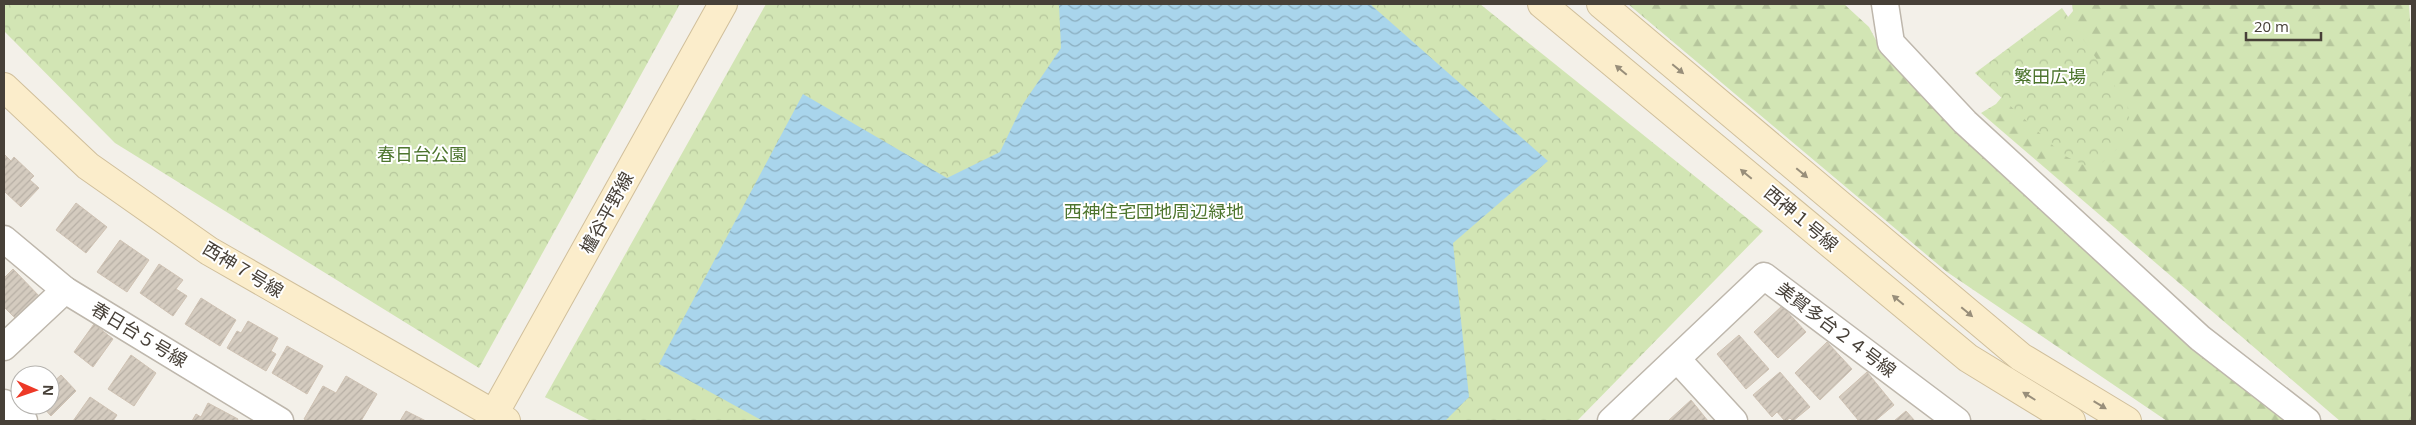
<svg xmlns="http://www.w3.org/2000/svg" width="2416" height="425" font-family="'Open Sans','Noto Sans JP',sans-serif">
<style>
.forest{fill:url(#forest-firs)}
.park{fill:url(#park-crowns)}
.water{fill:url(#water-waves)}
.building{fill:url(#building-hatch);stroke:#cfc2b3}
.lines{fill:none;stroke-linecap:round;stroke-linejoin:round}
.street-casing{stroke:#beb7ac;stroke-width:29}
.secondary-casing{stroke:#d0bf9b;stroke-width:30}
.street{stroke:#fff;stroke-width:26}
.secondary{stroke:#fbedcb;stroke-width:28}
.oneway{fill:#988e7a}
.labels{text-anchor:middle;stroke-width:4;stroke-linejoin:round;paint-order:stroke}
.park-label{font-size:18px;fill:#4d752e;stroke:#fff}
.street-label{font-size:18px;fill:#474038;stroke:#fff}
</style>
<defs>
<pattern id="forest-firs" width="22" height="20" patternUnits="userSpaceOnUse" patternTransform="scale(1.25)"><rect width="22" height="20" fill="#d2e5b4"/><path d="M5 1l3.5 6h-7zM16 11l3.5 6h-7z" fill="#b6c69c"/></pattern>
<pattern id="park-crowns" width="20" height="18" patternUnits="userSpaceOnUse" patternTransform="scale(1.25)"><rect width="20" height="18" fill="#d2e5b4"/><path d="M2 6a3 3 0 1 1 6 0M12 15a3 3 0 1 1 6 0" fill="none" stroke="#b6c69c"/></pattern>
<pattern id="water-waves" width="16" height="10" patternUnits="userSpaceOnUse" patternTransform="scale(1.25)"><rect width="16" height="10" fill="#a9d5ec"/><path d="M0 5q4-4 8 0t8 0" fill="none" stroke="#8baec0"/></pattern>
<pattern id="building-hatch" width="6" height="6" patternUnits="userSpaceOnUse" patternTransform="scale(1.25)"><rect width="6" height="6" fill="#d4cbbf"/><path d="M-1 1l2-2M0 6l6-6M5 7l2-2" fill="none" stroke="#b7afa5"/></pattern>
</defs>
<rect width="100%" height="100%" fill="#f3f0e9"/>
<g class="forest">
<polygon points="1628,4 1844,4 1869,27 1886,59 2112,268 2295,421 2167,421 1947,272"/>
<polygon points="2072,4 2409,4 2412,51 2412,421 2340,421 1981,113 1996,104 2073,11"/>
</g>
<g class="park">
<polygon points="4,4 680,4 479,368 115,143 4,31"/>
<polygon points="766,4 1480,4 1763,231 1577,421 591,421 545,397"/>
<polygon points="2062,8 2127,104 2132,135 2094,170 2063,155 1975,73"/>
</g>
<polygon class="water" points="1059,4 1370,4 1548,161 1453,243 1469,397 1445,421 763,421 659,364 803,94 947,178 1000,152 1023,104 1061,48"/>
<g class="building">
<polygon points="4,154 11,161 14,157 34,176 30,180 39,188 21,207 4,191"/>
<polygon points="76,203 107,227 86,253 56,230"/>
<polygon points="120,240 149,260 127,292 97,272"/>
<polygon points="159,264 183,280 176,289 187,296 173,316 140,293"/>
<polygon points="13,269 42,299 19,322 4,307 4,278"/>
<polygon points="201,298 236,320 220,346 185,324"/>
<polygon points="1782,306 1806,332 1778,358 1754,332"/>
<polygon points="248,321 278,338 271,351 276,354 266,371 227,348 237,331 241,333"/>
<polygon points="94,324 113,339 93,367 74,352"/>
<polygon points="1739,335 1769,369 1746,389 1717,354"/>
<polygon points="1827,342 1852,369 1820,400 1795,373"/>
<polygon points="287,346 323,366 307,394 272,373"/>
<polygon points="131,355 156,373 134,406 108,389"/>
<polygon points="1780,372 1810,407 1793,421 1790,418 1785,421 1777,412 1772,417 1753,395"/>
<polygon points="1867,372 1894,405 1875,421 1859,421 1839,397"/>
<polygon points="61,375 76,391 51,416 41,405 50,405 50,385"/>
<polygon points="346,376 377,394 361,421 308,421 304,419 323,386 336,393"/>
<polygon points="90,397 117,415 113,421 73,421"/>
<polygon points="1691,400 1708,421 1668,421"/>
<polygon points="208,403 238,419 237,421 192,421 196,414 201,417"/>
<polygon points="406,411 426,421 400,421"/>
<polygon points="1906,411 1915,421 1894,421"/>
</g>
<g class="lines">
<defs>
<g id="street">
<polyline points="1885,4 1891,43 1965,122 2200,338 2307,421"/>
<polyline points="4,239 65,290 280,421"/>
<polyline points="4,347 65,290"/>
<polyline points="1677,359 1734,421"/>
<polyline points="4,403 24,421"/>
<polyline points="1611,421 1764,276 1957,421"/>
</g>
<g id="secondary">
<polyline points="1542,4 1968,358 2071,421"/>
<polyline points="1601,4 2021,357 2127,421"/>
<polyline points="4,87 88,166 209,251 506,421"/>
<polyline points="490,421 723,4"/>
</g>
</defs>
<use href="#street" class="street-casing"/>
<use href="#secondary" class="secondary-casing"/>
<use href="#street" class="street"/>
<use href="#secondary" class="secondary"/>
</g>
<defs><path id="oneway-solid" d="M-6-.8H1V-3.2L6.5 0L1 3.2V.8H-6Z" transform="scale(1.25)"/></defs>
<g class="oneway">
<use href="#oneway-solid" transform="translate(1678 69) rotate(40)"/>
<use href="#oneway-solid" transform="translate(1621 70) rotate(-140)"/>
<use href="#oneway-solid" transform="translate(1802 173) rotate(40)"/>
<use href="#oneway-solid" transform="translate(1746 174) rotate(-140)"/>
<use href="#oneway-solid" transform="translate(1898 300) rotate(-140)"/>
<use href="#oneway-solid" transform="translate(1967 312) rotate(40)"/>
<use href="#oneway-solid" transform="translate(2029 396) rotate(-148)"/>
<use href="#oneway-solid" transform="translate(2100 405) rotate(31)"/>
</g>
<g class="labels">
<g class="park-label">
<text x="2050" y="83">繁田広場</text>
<text x="422" y="161">春日台公園</text>
<text x="1154" y="218">西神住宅団地周辺緑地</text>
</g>
<g class="street-label">
<text transform="translate(607 213) rotate(-61)" y="6">櫨谷平野線</text>
<text transform="translate(1801 219) rotate(40)" y="6">西神１号線</text>
<text transform="translate(243 270) rotate(31)" y="6">西神７号線</text>
<text transform="translate(1836 330) rotate(37)" y="6">美賀多台２４号線</text>
<text transform="translate(139 335) rotate(31)" y="6">春日台５号線</text>
</g>
</g>
<rect width="2416" height="425" fill="none" stroke="#474038" stroke-width="10"/>
<g transform="translate(35 390) rotate(92)"><circle r="24" fill="#ffffff" stroke="#b5b3af"/>
<path d="M0-4L9 19L0 12L-9 19Z" fill="#ed3927"/>
<text y="-8" font-size="14" font-weight="bold" text-anchor="middle" fill="#474038">N</text>
</g>
<path d="M2246 32v8h75v-8" fill="none" stroke="#474038" stroke-width="2.5"/>
<text x="2254" y="32" font-size="15" fill="#474038" stroke="#ffffff" stroke-width="4" paint-order="stroke">20 m</text>
</svg>
